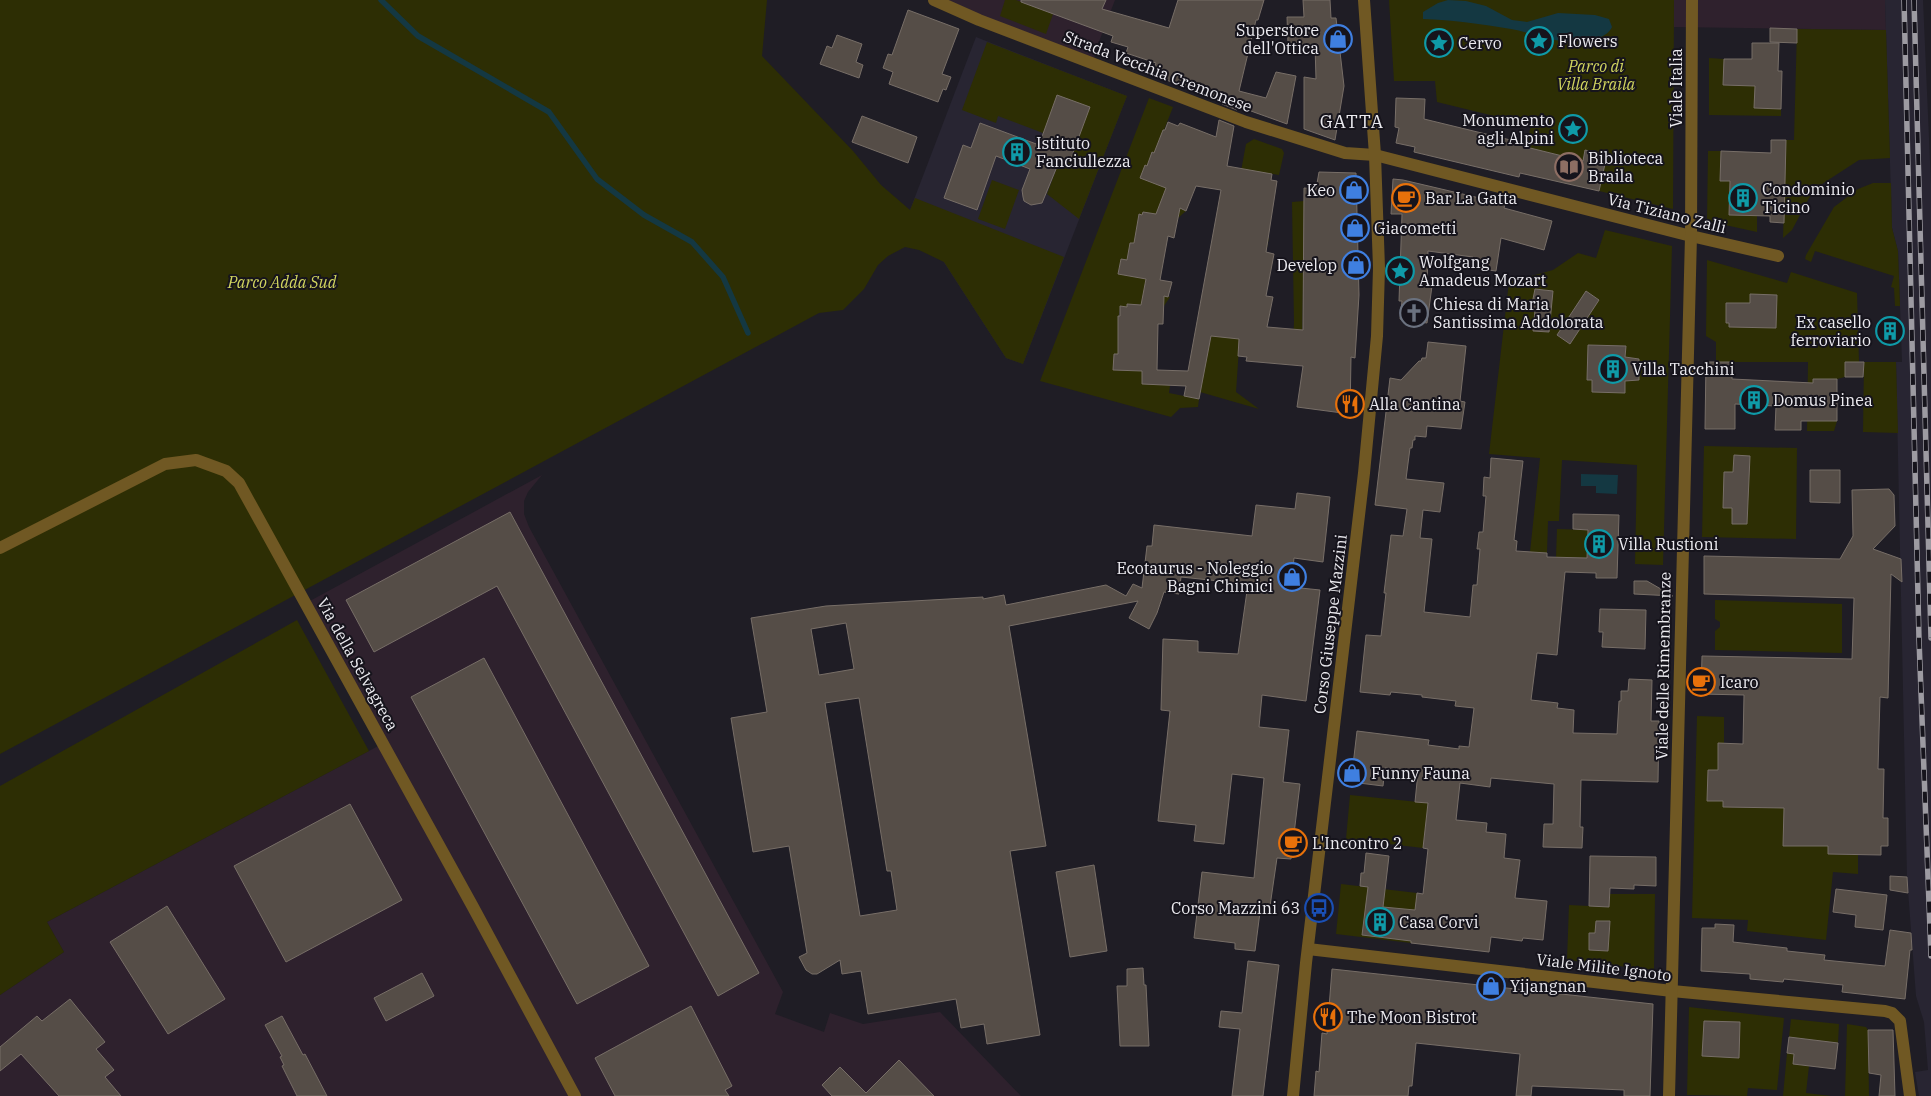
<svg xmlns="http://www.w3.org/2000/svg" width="1931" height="1096" font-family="'IBM Plex Serif',serif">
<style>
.commercial{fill:#2f212d}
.industrial{fill:#2e212d}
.built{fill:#282532}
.green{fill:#2d2e04;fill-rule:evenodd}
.water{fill:#143842}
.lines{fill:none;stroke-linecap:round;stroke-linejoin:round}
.stream{stroke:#143842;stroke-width:5.5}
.building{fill:#554d47;stroke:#776e67;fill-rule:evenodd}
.minor{stroke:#705823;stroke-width:12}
.tertiary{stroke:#705823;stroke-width:12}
.rail-casing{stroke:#9d9ba2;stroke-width:5.5}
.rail{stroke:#16141c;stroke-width:4;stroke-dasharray:11;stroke-linecap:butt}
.labels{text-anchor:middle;stroke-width:4;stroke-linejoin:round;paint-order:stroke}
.poi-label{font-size:16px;fill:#ecebf0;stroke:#16141c;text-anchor:start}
.park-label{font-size:16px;font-style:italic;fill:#d0d45e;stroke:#16141c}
.street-label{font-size:16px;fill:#ecebf0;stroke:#16141c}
.neighbourhood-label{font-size:18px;letter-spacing:1px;fill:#ecebf0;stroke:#16141c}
</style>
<rect width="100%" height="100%" fill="#1f1d25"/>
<polygon class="commercial" points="1674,0 1885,0 1886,30 1674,27"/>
<g class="industrial">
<polygon points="940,0 1115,0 1095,52 1094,63"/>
<polygon points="542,475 528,492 524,501 524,514 529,527 783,992 775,1014 824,1032 830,1013 863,1024 940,1012 1021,1096 576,1096 308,602"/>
<polygon points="382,744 573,1096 0,1096 0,995 64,952 47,922"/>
</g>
<g class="built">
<polygon points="1885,0 1923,0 1931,184 1931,1096 1919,1096 1915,1072 1928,1070 1924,1022 1916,996 1907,877 1896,362 1902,362 1898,251 1892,228"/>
<polygon points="976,37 1127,96 1023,364 1006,358 910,210"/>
</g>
<g class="green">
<polygon points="0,0 767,0 762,56 853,151 881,185 910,210 915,198 1064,257 1023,364 1006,358 944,262 919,250 905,247 888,256 878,265 864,289 843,310 819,313 0,754"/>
<polygon points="1005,0 1016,0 1053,14 1046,34 1000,16"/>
<polygon points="1389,0 1674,0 1673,209 1599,191 1607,155 1585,150 1583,161 1526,147 1531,125 1437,102 1435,81 1394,81"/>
<polygon points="1797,29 1886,30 1890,158 1859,160 1822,184 1809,198 1792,230 1783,238 1786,140 1794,140"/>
<polygon points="987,42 1127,96 1079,219 1047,194 1061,157 1069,161 1043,133 998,116 996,123 962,110"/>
<polygon points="1709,58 1724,59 1723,85 1755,86 1755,108 1781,109 1781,116 1709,115"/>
<polygon points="1149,98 1173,107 1155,153 1152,152 1150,157 1153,158 1166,188 1161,201 1186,211 1178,218 1143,212 1142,215 1139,214 1135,236 1138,244 1130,243 1127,260 1121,259 1118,274 1146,279 1144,292 1170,297 1164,306 1128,304 1127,307 1120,307 1118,323 1123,340 1118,340 1118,343 1121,344 1120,354 1114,354 1113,370 1142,371 1170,385 1169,393 1199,399 1198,407 1180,408 1171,417 1040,381"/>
<polygon points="1254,139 1282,149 1284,153 1279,175 1253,171 1256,236 1269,238 1266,252 1217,301 1246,144"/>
<polygon points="1708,151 1721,151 1720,180 1730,181 1729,214 1757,215 1757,232 1707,221"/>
<polygon points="992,180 1019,190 1005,229 978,219"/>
<polygon points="1873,183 1891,183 1892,228 1898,251 1900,306 1895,306 1894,288 1891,287 1894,276 1815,251 1811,262 1805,259 1806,255 1834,207 1858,189"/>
<polygon points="1304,201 1302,353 1239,348 1236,392 1259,409 1200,392 1211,336 1293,343 1294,322 1292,202"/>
<path d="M1605,230L1672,246L1663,565L1635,564L1637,465L1562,460L1559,521H1548L1547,553L1530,552L1540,458L1489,454L1509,282L1553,270L1578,253L1596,258ZM1586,291L1599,300L1570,343L1557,335ZM1593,345L1626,346L1625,357L1639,359V380L1625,381L1624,392H1592V380L1587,379V357L1593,356Z"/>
<polygon points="1707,260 1787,283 1791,272 1857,293 1859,362 1845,362 1845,377 1837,379 1813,379 1812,421 1837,421 1834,431 1807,431 1808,362 1716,362 1716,342 1706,336"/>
<polygon points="1864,362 1896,362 1898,433 1863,432"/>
<polygon points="1704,446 1797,448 1796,539 1702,537"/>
<polygon points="1557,529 1588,530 1587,558 1556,557"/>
<polygon points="1715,600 1842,604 1842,653 1715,650 1715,631 1720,627 1720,622 1715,619"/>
<polygon points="297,620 369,751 47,922 64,952 0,995 0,786"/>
<polygon points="1697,716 1724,717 1724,743 1718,744 1718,770 1708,770 1708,801 1723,801 1723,807 1784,808 1783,846 1820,846 1820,844 1828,844 1829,854 1858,855 1858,874 1833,872 1826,940 1747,931 1748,920 1692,918"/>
<polygon points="1350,795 1428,803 1423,848 1346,839"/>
<polygon points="1341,884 1417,893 1411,943 1336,934"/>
<polygon points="1609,894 1655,894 1654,970 1567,960 1569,905 1609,907"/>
<polygon points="1689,1007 1784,1018 1777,1090 1748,1088 1747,1096 1687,1095"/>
<polygon points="1791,1019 1839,1024 1838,1043 1789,1037"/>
<polygon points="1847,1024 1866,1027 1868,1030 1869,1096 1845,1096"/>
<polygon points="1787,1053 1794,1054 1793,1064 1809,1066 1806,1093 1831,1096 1783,1096"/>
</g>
<g class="water">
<path d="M1448,0L1466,1L1486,6L1512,20L1527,22L1558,13L1595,15L1609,19L1612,27C1604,45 1564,42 1548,39C1535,36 1524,31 1511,29C1482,24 1452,20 1423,19V12L1438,3Z"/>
<polygon points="1581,474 1618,475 1617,494 1596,493 1596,486 1581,486"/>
</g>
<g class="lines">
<polyline class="stream" points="381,0 418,36 549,112 597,179 644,215 692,242 723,277 748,333"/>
</g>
<g class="building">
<polygon points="1021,0 1106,0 1102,9 1169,28 1178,0 1264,0 1258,20 1256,20 1239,91 1266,98 1276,72 1296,76 1287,124 1237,106 1237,110 1222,104 1223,99 1151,75 1156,63 1126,53 1128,47 1111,42 1113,36 1021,2"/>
<polygon points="1303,0 1330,0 1331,18 1336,18 1344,86 1335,140 1304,129 1304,77 1316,79 1315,45 1301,45 1301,42 1288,43 1287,17 1304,17"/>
<polygon points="908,10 959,29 942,74 951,77 946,90 943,89 938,102 889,84 893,72 883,68 888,54 892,55"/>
<polygon points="1770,28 1797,29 1797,43 1770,42"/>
<polygon points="837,35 862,44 856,62 863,65 859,78 820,64 827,46 832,48"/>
<polygon points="1752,43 1779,43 1778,71 1782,71 1781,109 1754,108 1755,86 1723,85 1724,59 1752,59"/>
<polygon points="1057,95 1090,107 1070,161 1061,157 1042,203 1031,205 1024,201 1023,197 1022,190 1030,169 996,156 977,210 944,198 963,145 971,148 980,123 1039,145"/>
<polygon points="1396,98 1425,99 1424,119 1527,144 1526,147 1583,161 1585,150 1607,155 1599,191 1520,173 1519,177 1414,152 1415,147 1396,143 1399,128 1395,127"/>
<polygon points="862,116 917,137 908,163 852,142"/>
<path d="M1219,120L1234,126L1227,166L1272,174L1271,180L1277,181L1266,252L1274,254L1266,296L1273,297L1267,327L1303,330L1304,188L1316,189L1319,172L1356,173L1359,295L1355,358L1351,357L1350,414L1297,407L1303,366L1246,361L1247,357L1238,356L1239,339L1211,336L1199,399L1184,396L1186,386L1142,384V371L1113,370L1114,354H1118V316H1120V306L1127,307V304L1141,305L1146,279L1118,274L1121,259L1127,260L1130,243H1134L1139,214L1142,215L1143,212L1156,214L1166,188L1140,178L1145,165L1147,166L1152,152L1154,153L1163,130H1165L1168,122L1178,126L1180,123L1216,137ZM1196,186L1221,190L1188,371L1157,370L1158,324H1163L1164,296L1168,297L1172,282L1160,280L1168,236L1174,238L1180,208L1186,211Z"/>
<polygon points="1771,140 1786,140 1784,223 1770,222 1770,216 1729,215 1730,181 1720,181 1721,151 1771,153"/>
<polygon points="1393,179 1403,180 1505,204 1504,208 1552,221 1544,250 1501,238 1496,271 1472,268 1473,257 1428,251 1427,286 1432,286 1427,323 1400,319 1402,301 1399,301 1402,214 1391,214"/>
<polygon points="1535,289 1553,291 1549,332 1533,331 1535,310 1531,309"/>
<polygon points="1586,291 1599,300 1570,344 1557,335"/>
<polygon points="1750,294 1777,295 1776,328 1729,327 1729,323 1726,323 1726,303 1750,303"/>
<polygon points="1897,320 1898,341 1882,341 1882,321"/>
<polygon points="1428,342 1466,346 1460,401 1465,402 1461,429 1427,426 1426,437 1415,436 1415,440 1413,440 1412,448 1410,448 1406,479 1444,483 1440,512 1423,510 1420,538 1432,539 1424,612 1470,617 1473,585 1477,585 1480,549 1477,549 1479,532 1483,532 1486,496 1483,496 1484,477 1490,478 1491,458 1523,461 1514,540 1517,541 1516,551 1547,553 1547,557 1587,558 1588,530 1573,529 1573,514 1619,515 1617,578 1596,578 1596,573 1565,572 1557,655 1537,653 1531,700 1558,703 1557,708 1574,710 1573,733 1617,734 1619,701 1621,701 1621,691 1628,691 1629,679 1652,680 1651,721 1659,721 1658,782 1581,780 1580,827 1583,827 1582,848 1543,847 1544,824 1553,824 1554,784 1491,778 1490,787 1460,783 1456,820 1487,823 1486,832 1506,834 1504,858 1520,860 1515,898 1547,901 1543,940 1523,938 1522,941 1491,937 1489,952 1411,943 1411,941 1362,935 1368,887 1360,886 1361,873 1364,873 1366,853 1389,856 1383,907 1415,910 1417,893 1423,894 1428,849 1423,848 1428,803 1415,802 1418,772 1385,768 1383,786 1351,782 1357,731 1429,740 1428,745 1459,749 1459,746 1469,747 1474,708 1455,706 1456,701 1422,697 1422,695 1391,692 1390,695 1360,692 1366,635 1381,636 1386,593 1384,593 1391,535 1403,536 1407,509 1375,505 1390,378 1401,380 1419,361 1421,361 1422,358 1426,358"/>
<polygon points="1588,345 1626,346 1625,357 1639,359 1639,380 1625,381 1625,393 1592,392 1592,380 1587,380"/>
<polygon points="1706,362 1732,362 1732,379 1813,383 1813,379 1837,379 1837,421 1801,421 1801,430 1775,430 1776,406 1735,404 1735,429 1705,429"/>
<polygon points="1845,362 1864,362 1863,377 1845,377"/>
<polygon points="1734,455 1750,456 1747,524 1732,524 1732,508 1723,508 1724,472 1733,472"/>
<polygon points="1810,470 1840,470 1840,503 1810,502"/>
<polygon points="1889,489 1894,495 1895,526 1873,549 1901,559 1902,582 1891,574 1888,698 1880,697 1878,769 1884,769 1883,818 1888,818 1888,846 1881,846 1881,855 1828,854 1828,846 1783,846 1784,808 1723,807 1723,801 1707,801 1708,770 1718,770 1718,743 1743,744 1744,695 1701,694 1702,656 1852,659 1854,598 1704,594 1704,556 1840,559 1853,536 1852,490"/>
<path d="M1297,493L1330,497L1323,562L1294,558L1291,587L1320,590L1306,701L1262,695L1259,727L1289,730L1283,782L1300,784L1291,859L1277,858L1269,913L1260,912L1255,951L1235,949V943L1194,938L1202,872L1254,878L1264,778L1232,774L1224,844L1194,841L1196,825L1158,821L1170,711L1161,710L1163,639L1198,641V652L1238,654L1248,584L1181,577L1179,594L1164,592L1157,613L1149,629L1129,618L1138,601L1009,626L1046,846L1010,851L1040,1035L987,1044L984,1024L961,1028L956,999L868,1014L861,971L842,974L840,960L817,974H812L806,970L799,957L807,953L789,846L753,852L731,718L767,712L751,618L826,606L983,597V599L1004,595L1006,605L1106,585L1126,596L1133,584L1142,588L1147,546H1152L1154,525L1252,536L1256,505L1295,509ZM846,623L854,669L819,675L811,629ZM859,698L887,871H891L897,910L860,916L825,703Z"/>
<polygon points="510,512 759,973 718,996 497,586 374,652 346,600"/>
<polygon points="1634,581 1647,581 1673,596 1634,594"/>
<polygon points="1600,609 1646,610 1645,649 1602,647 1603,632 1599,632"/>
<polygon points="484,658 649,966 577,1004 411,697"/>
<polygon points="350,804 402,900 286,962 234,866"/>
<polygon points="1590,856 1656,857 1656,886 1634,885 1634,889 1610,888 1609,907 1589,906"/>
<polygon points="1094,865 1107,951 1070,957 1056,872"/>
<polygon points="1890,876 1907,877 1908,893 1890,890"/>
<polygon points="1836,889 1887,895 1883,930 1855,927 1856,915 1833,912"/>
<polygon points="167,906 225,999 168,1034 110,942"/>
<polygon points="1596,921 1610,921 1608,951 1589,950 1589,933 1595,933"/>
<polygon points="1715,924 1734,925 1733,942 1787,948 1787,951 1825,955 1824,960 1885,966 1890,930 1911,933 1912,950 1910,950 1905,999 1842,992 1843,985 1784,979 1783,982 1750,979 1750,974 1701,971 1702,928 1715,928"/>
<polygon points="1248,961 1279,965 1264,1088 1263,1096 1232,1096 1240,1029 1219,1027 1221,1011 1242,1013"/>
<polygon points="1143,968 1144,985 1146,985 1149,1046 1120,1046 1117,986 1127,986 1127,969"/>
<polygon points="1332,969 1653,1004 1650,1096 1624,1096 1624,1090 1532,1086 1531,1096 1516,1096 1520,1054 1416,1043 1412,1086 1409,1086 1408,1096 1314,1096 1316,1071 1319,1072 1322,1033 1327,1034"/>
<polygon points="422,973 434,996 386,1021 374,998"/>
<polygon points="70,999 105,1042 96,1049 114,1070 105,1077 121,1096 59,1096 21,1054 0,1071 0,1047 37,1016 42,1021"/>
<polygon points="691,1006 732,1086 725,1090 729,1096 615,1096 595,1058"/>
<polygon points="282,1016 303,1055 305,1054 327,1096 297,1096 282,1066 284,1065 280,1057 282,1056 265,1025"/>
<polygon points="1704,1021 1740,1022 1739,1058 1702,1056"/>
<polygon points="1868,1030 1893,1030 1895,1096 1879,1096 1881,1075 1869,1073"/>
<polygon points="1789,1037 1838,1043 1835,1069 1793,1064 1794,1054 1787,1053"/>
<polygon points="899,1060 934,1096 832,1096 822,1085 840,1067 866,1093"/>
</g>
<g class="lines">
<g class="minor">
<polyline points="934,0 979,20 1246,122 1345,153 1375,155 1691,236 1778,256"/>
<polyline points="0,548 165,464 196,460 226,471 239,483 473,907 575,1096"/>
<polyline points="1308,949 1672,991 1885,1011 1892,1013 1900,1021 1910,1096"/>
<polyline points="1669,1096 1691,236 1692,0"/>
</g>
<polyline class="tertiary" points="1293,1096 1306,963 1364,473 1377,336 1379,268 1375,155 1364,0"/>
<defs>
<g id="rail">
<polyline points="1904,0 1919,639 1931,956"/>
<polyline points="1914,0 1931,638"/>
</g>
</defs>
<use href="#rail" class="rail-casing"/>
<use href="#rail" class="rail"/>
</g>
<defs>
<symbol id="shop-ring" viewBox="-11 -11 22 22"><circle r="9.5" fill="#16141c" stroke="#3f7fe0" stroke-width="1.5"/><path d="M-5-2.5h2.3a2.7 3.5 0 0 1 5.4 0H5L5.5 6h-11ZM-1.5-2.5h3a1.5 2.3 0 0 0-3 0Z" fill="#3f7fe0"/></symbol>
<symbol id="sight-ring" viewBox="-11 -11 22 22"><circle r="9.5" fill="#16141c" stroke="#0f9aa8" stroke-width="1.5"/><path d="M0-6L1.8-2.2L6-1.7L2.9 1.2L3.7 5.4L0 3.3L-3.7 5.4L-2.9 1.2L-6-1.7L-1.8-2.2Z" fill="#0f9aa8"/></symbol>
<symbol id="building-ring" viewBox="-11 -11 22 22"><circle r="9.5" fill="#16141c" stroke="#0f9aa8" stroke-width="1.5"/><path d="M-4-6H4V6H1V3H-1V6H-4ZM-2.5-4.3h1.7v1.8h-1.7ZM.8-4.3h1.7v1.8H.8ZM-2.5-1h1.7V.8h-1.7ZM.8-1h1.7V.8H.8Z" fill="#0f9aa8"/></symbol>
<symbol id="library-ring" viewBox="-11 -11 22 22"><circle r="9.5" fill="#16141c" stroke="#8d6e63" stroke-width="1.5"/><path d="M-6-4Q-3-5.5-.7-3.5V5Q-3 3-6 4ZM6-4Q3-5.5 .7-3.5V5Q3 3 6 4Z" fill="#8d6e63"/></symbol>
<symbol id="cafe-ring" viewBox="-11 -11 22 22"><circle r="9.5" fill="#16141c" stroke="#e8710a" stroke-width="1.5"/><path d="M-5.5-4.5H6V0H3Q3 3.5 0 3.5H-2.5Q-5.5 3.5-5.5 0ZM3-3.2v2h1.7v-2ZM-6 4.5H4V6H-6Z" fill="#e8710a"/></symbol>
<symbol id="church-ring" viewBox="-11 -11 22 22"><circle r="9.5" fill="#16141c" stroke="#6b7280" stroke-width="1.5"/><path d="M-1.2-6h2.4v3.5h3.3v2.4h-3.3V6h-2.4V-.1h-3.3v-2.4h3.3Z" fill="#6b7280"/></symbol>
<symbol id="restaurant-ring" viewBox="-11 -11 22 22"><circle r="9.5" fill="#16141c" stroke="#e8710a" stroke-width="1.5"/><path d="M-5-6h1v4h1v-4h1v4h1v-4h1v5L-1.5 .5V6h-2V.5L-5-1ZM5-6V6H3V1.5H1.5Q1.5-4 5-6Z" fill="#e8710a"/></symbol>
<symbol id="bus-ring" viewBox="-11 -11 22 22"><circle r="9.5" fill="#16141c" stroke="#1a4fb4" stroke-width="1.5"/><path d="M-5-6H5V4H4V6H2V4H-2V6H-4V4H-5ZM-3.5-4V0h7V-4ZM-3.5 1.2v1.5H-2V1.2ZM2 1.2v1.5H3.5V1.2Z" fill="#1a4fb4"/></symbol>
</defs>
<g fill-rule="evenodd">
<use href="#shop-ring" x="1322" y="23" width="32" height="32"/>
<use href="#sight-ring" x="1523" y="25" width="32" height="32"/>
<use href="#sight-ring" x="1423" y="27" width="32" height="32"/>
<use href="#sight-ring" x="1557" y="113" width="32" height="32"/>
<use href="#building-ring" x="1001" y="136" width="32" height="32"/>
<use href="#library-ring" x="1553" y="151" width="32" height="32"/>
<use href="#shop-ring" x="1338" y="174" width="32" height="32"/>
<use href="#cafe-ring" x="1390" y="182" width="32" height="32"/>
<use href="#building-ring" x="1727" y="182" width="32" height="32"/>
<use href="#shop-ring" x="1339" y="212" width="32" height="32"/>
<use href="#shop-ring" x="1340" y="249" width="32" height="32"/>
<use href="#sight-ring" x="1384" y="255" width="32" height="32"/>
<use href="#church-ring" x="1398" y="297" width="32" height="32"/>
<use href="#building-ring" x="1874" y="315" width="32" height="32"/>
<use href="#building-ring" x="1597" y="353" width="32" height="32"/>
<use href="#building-ring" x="1738" y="384" width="32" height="32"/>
<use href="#restaurant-ring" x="1334" y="388" width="32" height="32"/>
<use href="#building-ring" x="1583" y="528" width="32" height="32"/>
<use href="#shop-ring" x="1276" y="561" width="32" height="32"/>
<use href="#cafe-ring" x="1685" y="666" width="32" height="32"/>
<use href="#shop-ring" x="1336" y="757" width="32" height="32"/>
<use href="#cafe-ring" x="1277" y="827" width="32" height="32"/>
<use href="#bus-ring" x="1303" y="892" width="32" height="32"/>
<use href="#building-ring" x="1364" y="906" width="32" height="32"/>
<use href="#shop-ring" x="1475" y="970" width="32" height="32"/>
<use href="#restaurant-ring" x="1312" y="1001" width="32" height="32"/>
</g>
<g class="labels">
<g class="poi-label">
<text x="1319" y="36" text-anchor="end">Superstore<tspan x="1319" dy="18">dell'Ottica</tspan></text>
<text x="1558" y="47">Flowers</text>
<text x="1458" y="49">Cervo</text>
<text x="1554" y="126" text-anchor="end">Monumento<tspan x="1554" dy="18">agli Alpini</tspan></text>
<text x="1036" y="149">Istituto<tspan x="1036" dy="18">Fanciullezza</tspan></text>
<text x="1588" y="164">Biblioteca<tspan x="1588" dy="18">Braila</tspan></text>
<text x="1762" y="195">Condominio<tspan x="1762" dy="18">Ticino</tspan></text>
<text x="1335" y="196" text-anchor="end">Keo</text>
<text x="1425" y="204">Bar La Gatta</text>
<text x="1374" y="234">Giacometti</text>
<text x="1419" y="268">Wolfgang<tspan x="1419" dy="18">Amadeus Mozart</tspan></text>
<text x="1337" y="271" text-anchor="end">Develop</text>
<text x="1433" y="310">Chiesa di Maria<tspan x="1433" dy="18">Santissima Addolorata</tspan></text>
<text x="1871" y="328" text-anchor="end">Ex casello<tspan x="1871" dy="18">ferroviario</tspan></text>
<text x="1632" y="375">Villa Tacchini</text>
<text x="1773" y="406">Domus Pinea</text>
<text x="1369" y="410">Alla Cantina</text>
<text x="1618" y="550">Villa Rustioni</text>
<text x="1273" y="574" text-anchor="end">Ecotaurus - Noleggio<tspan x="1273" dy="18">Bagni Chimici</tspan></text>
<text x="1720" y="688">Icaro</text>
<text x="1371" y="779">Funny Fauna</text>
<text x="1312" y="849">L'Incontro 2</text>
<text x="1300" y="914" text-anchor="end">Corso Mazzini 63</text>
<text x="1399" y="928">Casa Corvi</text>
<text x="1510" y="992">Yijangnan</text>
<text x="1347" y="1023">The Moon Bistrot</text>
</g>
<g class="park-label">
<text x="1596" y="72">Parco di<tspan x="1596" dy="18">Villa Braila</tspan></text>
<text x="282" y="288">Parco Adda Sud</text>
</g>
<g class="street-label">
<text transform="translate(1158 71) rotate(21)" y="6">Strada Vecchia Cremonese</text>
<text transform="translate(1676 88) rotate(-90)" y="6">Viale Italia</text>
<text transform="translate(1667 213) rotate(14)" y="6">Via Tiziano Zalli</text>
<text transform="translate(1330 624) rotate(-83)" y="6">Corso Giuseppe Mazzini</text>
<text transform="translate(358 664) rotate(61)" y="6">Via della Selvagreca</text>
<text transform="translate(1663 666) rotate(-89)" y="6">Viale delle Rimembranze</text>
<text transform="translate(1604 967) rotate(7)" y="6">Viale Milite Ignoto</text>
</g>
<g class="neighbourhood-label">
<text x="1352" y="128">GATTA</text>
</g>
</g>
</svg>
